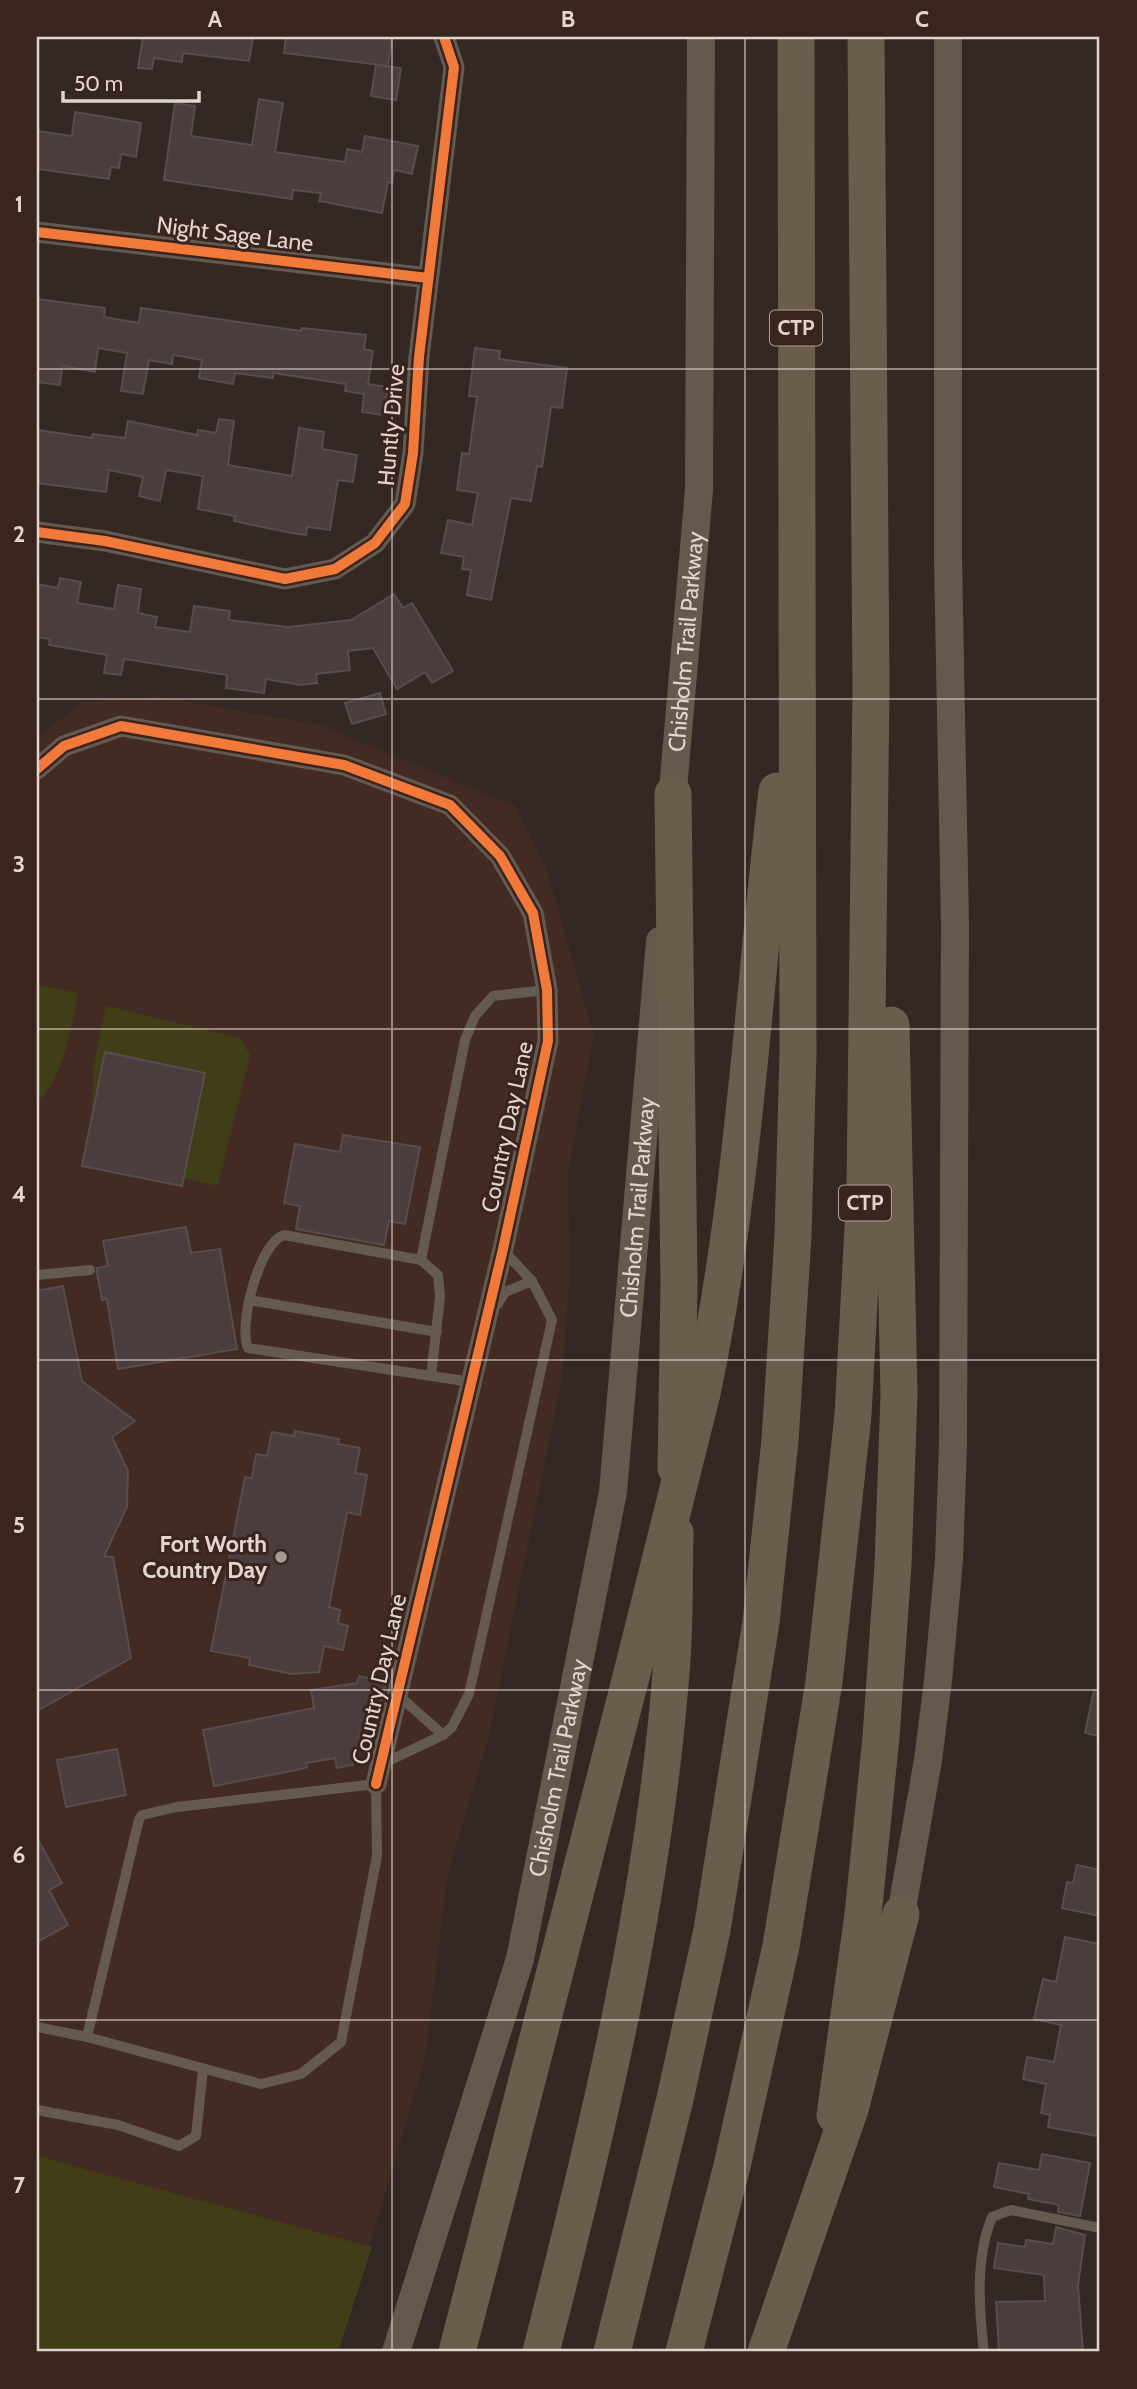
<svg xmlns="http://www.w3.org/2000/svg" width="1137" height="2389" font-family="Cabin,sans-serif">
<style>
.built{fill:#432a22}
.green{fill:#403e17}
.building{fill:#4b3c3d;stroke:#574d4d;stroke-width:2}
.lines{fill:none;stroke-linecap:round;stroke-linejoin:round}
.lane{stroke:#645a50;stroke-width:10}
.street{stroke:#645a50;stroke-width:21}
.secondary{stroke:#65594d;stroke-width:28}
.highway{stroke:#6a5d4b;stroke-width:37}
.highway-bridge{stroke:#6a5d4b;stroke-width:37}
.cycleway-casing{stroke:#39241e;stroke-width:15}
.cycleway{stroke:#f17a3a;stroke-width:10}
.grid{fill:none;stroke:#e2d4cf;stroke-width:2;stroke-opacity:0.55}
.poi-dot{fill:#a59893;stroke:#39241e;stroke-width:2.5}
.labels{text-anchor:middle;stroke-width:6;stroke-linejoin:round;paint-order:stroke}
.shield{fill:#39241e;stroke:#af9f9a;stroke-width:2}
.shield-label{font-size:21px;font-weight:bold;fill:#e2d4cf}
.street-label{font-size:23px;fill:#e2d4cf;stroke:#39241e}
.poi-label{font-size:23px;font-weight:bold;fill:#e2d4cf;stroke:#39241e;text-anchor:end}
.neatline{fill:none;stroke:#e2d4cf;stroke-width:2.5}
.grid-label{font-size:23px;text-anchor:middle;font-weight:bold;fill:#e2d4cf}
</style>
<rect width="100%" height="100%" fill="#332824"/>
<polygon class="built" points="156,696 320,725 515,806 547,870 594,1036 568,1171 570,1275 562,1378 489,1736 448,1873 425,2059 338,2352 37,2352 37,738 82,702"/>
<g class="green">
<path d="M37,985L78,993C69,1034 67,1071 37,1103Z"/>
<polygon points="106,1006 240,1038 250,1055 218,1186 155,1172 105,1141 92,1113 93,1068"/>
<polygon points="37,2156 372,2247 338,2352 37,2352"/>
</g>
<g class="building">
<polygon points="143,37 253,37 249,61 183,53 182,62 154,58 152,69 138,68"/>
<polygon points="286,37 392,37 388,66 284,53"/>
<polygon points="376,65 401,68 396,100 371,96"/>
<polygon points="259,99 283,103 275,152 345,162 347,149 362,152 365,136 418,146 412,174 394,170 392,183 388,182 382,213 319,201 321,193 293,190 292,199 164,180 175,103 195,106 191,136 252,145"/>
<polygon points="75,112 141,123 136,157 121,154 119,168 111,167 109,179 37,169 37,131 72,136"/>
<polygon points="37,299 105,308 104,317 139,323 141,308 301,331 302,328 366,335 364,349 373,351 368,384 388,387 384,415 362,412 364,394 345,391 346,384 273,373 273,378 235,373 233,384 199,378 202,360 173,355 172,364 149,360 143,394 121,391 127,353 98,348 95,372 62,366 60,385 37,382"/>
<polygon points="475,348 500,351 499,359 567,368 562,408 551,407 542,467 537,466 531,501 511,498 491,600 467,595 471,570 462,569 464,557 441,553 448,520 472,525 478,493 457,490 462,453 469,454 477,397 469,396"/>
<polygon points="219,419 234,421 228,465 292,476 299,428 324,432 322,449 357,455 353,482 338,480 330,530 307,527 306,535 286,532 234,521 235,516 198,509 203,476 166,470 160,501 139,496 143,477 109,470 106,492 37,483 37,430 92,438 93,434 125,438 128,421 197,435 198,430 216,433"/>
<polygon points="60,578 81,582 77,603 114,609 118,585 141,589 138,613 157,617 155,627 190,632 194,606 230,611 229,620 288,627 351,620 394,594 403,608 412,603 453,671 432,683 425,672 397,689 373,648 348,651 350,670 316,674 317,683 300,685 266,679 264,693 226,688 227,675 124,659 121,675 104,673 107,655 49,645 50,639 37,637 37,584 58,588"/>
<polygon points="380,693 386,714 352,724 345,703"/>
<polygon points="105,1052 205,1073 182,1186 82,1166"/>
<polygon points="343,1135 420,1147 405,1224 389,1221 384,1245 296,1229 300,1206 284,1203 295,1144 340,1152"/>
<polygon points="186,1227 191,1253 220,1249 237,1349 118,1369 107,1299 102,1300 97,1273 97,1268 108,1266 103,1241"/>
<polygon points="63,1286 82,1381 135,1421 112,1437 128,1471 127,1507 104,1556 113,1557 131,1658 37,1711 37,1291"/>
<polygon points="295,1431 339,1439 338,1444 360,1448 355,1473 367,1475 360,1515 347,1512 329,1607 340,1610 338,1623 348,1626 343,1650 324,1646 319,1672 292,1674 249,1665 250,1658 211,1651 245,1477 252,1478 256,1454 267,1456 272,1432 294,1436"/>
<polygon points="359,1676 386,1682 371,1736 360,1733 353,1765 337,1768 335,1758 306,1763 307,1767 301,1769 214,1786 203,1730 314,1708 311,1690 357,1683"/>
<polygon points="1094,1690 1100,1691 1100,1736 1085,1733"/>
<polygon points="117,1749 126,1795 66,1807 57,1760"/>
<polygon points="37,1838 62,1883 49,1890 68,1925 37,1942"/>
<polygon points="1077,1865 1100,1870 1100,1916 1062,1908 1067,1882 1073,1883"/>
<polygon points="1065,1937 1100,1944 1100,2117 1097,2136 1048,2127 1050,2115 1041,2113 1046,2084 1023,2079 1027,2057 1054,2062 1061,2025 1034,2019 1043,1979 1056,1982"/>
<polygon points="1042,2154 1090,2163 1080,2216 1058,2212 1059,2205 1028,2199 1029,2194 994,2187 999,2163 1039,2170"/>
<polygon points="1056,2227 1085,2235 1078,2285 1083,2352 999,2352 996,2302 1045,2301 1044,2275 994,2268 998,2243 1025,2247 1026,2240 1053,2244"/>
</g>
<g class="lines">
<g class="lane">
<polyline points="421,1260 465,1040 475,1016 493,996 547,990"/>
<polyline points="37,1275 90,1270"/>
<polyline points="249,1300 437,1332"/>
<polyline points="498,1304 505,1292 532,1281"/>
<path d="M431,1376L440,1297L438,1275L421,1260L284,1235C259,1243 238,1325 248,1348L471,1382"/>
<polyline points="397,1694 443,1735"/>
<polyline points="382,1764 443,1735 452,1727 469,1694 552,1320 532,1281 503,1250"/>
<polyline points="37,2027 87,2037 261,2084 301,2074 341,2042 377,1856 376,1784 177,1807 142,1815 139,1819 87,2037"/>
<polyline points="37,2110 118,2125 179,2146 196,2136 203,2069"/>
<path d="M984,2352C979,2309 975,2258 992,2217L1011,2210L1100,2228"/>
</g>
<g class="street">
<polyline points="37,232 428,278"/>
<polyline points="37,532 105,541 285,579 335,569 375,543 405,504 413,453 419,357 454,67 444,37"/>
<polyline points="37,769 64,746 121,726 344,765 450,805 500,856 533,913 547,990 548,1041 503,1249 376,1784"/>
</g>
<g class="secondary">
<path id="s1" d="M671,813L699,490L701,37"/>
<polyline points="901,1914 928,1760 938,1681 949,1560 953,1445 955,925 948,558 948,37"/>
<path id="s2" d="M396,2352L520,1959L613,1492L660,941"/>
</g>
<g class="highway">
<polyline points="673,794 679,1284 676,1468"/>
<path d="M702,1393C744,1195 753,992 777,791"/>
<polyline points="835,2115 863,1915 881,1737 893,1565 899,1395 891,1025"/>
<polyline points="457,2352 632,1673"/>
<path d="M541,2352C599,2125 655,1895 672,1660C675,1618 674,1575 675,1533"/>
<polyline points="612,2352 675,2099 712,1930 761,1622 780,1440 793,1236 798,1052 796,37"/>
<polyline points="684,2352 732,2166 781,1946 824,1682 853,1415 865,1190 871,687 866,37"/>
</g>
<g class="highway-bridge">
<polyline points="632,1673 702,1393"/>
<polyline points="766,2352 850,2109 901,1914"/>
</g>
<defs>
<g id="cycleway">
<polyline points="37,232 428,278"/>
<polyline points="37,532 105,541 285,579 335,569 375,543 405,504 413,453 419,357 454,67 444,37"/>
<polyline points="37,769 64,746 121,726 344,765 450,805 500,856 533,913 547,990 548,1041 503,1249 376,1784"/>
</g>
</defs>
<use href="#cycleway" class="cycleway-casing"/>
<use href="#cycleway" class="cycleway"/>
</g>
<path class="grid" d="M392,37V2352M745,37V2352M37,369H1100M37,699H1100M37,1029H1100M37,1360H1100M37,1690H1100M37,2020H1100"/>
<circle class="poi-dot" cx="281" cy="1557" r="7"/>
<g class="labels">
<g class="shield">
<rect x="770" y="310.5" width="52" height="35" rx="5"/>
<rect x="839" y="1185.5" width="52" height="35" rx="5"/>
</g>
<g class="shield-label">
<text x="796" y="335">CTP</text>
<text x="865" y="1210">CTP</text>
</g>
<g class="street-label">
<text transform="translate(235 234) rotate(7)" y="8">Night Sage Lane</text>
<text transform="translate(391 425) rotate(-85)" y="8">Huntly Drive</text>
<text dy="8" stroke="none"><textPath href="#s1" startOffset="172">Chisholm Trail Parkway</textPath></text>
<text transform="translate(507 1127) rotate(-78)" y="8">Country Day Lane</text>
<text dy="8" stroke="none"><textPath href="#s2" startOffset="1174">Chisholm Trail Parkway</textPath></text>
<text transform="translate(379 1679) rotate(-77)" y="8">Country Day Lane</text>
<text dy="8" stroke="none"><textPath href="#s2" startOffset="607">Chisholm Trail Parkway</textPath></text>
</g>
<g class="poi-label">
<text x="267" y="1552">Fort Worth<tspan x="267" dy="26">Country Day</tspan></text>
</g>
</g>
<rect width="1137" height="2389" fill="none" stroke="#39241e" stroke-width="77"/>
<path d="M63 91v10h136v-10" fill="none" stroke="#e2d4cf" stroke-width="3.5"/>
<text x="74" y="91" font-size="21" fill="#e2d4cf" stroke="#39241e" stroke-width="5" paint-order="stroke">50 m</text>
<rect x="38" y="38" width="1060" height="2312" class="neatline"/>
<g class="grid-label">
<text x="215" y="27">A</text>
<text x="568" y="27">B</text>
<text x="922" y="27">C</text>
<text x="19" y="212">1</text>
<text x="19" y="542">2</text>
<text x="19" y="872">3</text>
<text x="19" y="1202">4</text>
<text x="19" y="1533">5</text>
<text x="19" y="1863">6</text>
<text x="19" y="2193">7</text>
</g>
</svg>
